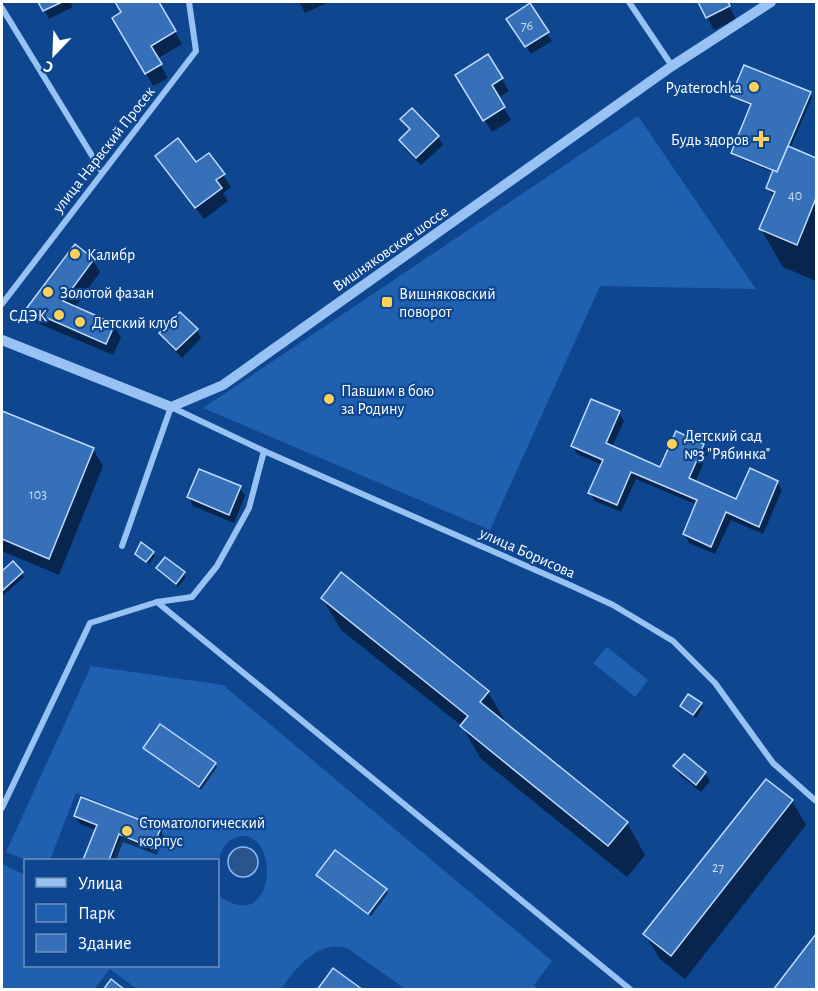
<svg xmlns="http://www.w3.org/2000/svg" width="818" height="991" font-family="'Alegreya Sans',sans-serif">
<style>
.green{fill:#2060b0;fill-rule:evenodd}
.water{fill:#2a548b;stroke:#89bcf8;stroke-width:1.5}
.shadow{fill:#0007}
.building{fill:#3670b9;stroke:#bfdbfe;stroke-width:1.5}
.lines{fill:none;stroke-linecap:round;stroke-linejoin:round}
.minor{stroke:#98c1f4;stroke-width:6}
.tertiary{stroke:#98c1f4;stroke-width:10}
.poi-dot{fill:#ffd05a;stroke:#0e4690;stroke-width:2}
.labels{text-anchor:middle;stroke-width:4.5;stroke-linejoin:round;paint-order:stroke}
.number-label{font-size:14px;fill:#cddbee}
.poi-label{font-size:16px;fill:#fff;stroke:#0e4690;text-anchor:start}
.street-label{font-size:16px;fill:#fff;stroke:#0e4690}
</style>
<rect width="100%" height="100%" fill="#0e4690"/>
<g class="green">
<polygon points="638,116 756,289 600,286 490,530 203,408"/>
<polygon points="607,647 648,680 635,697 593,663"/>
<path d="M91,666L223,685L552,961L534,985L539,989H405L347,948C318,940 296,968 281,989H137L110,969L94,989H2V864L25,875L26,966H218V895C279,940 280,824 237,837C225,841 221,851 218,862L112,860L121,837L155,851L164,828L76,793L50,860H26L6,852ZM160,724L216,763L199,787L143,748ZM335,850L387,889L368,914L316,875Z"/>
</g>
<circle class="water" cx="243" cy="862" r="15"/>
<g class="shadow">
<polygon points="40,2 70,2 73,7 49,19"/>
<polygon points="117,2 158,2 182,44 157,59 168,78 153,86 114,18 123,13"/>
<polygon points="299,2 329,2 305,13"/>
<polygon points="699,2 729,2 727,2 736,19 714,30"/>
<polygon points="513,27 547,33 552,41 531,54"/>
<polygon points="488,56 509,91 498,98 511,120 492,132 464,88"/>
<polygon points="810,94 812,97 790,149 816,160 816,281 783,267 761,229 774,198 768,188 774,173 735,156 733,153 752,106 735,99 733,96"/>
<polygon points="412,110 438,137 443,145 421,165 405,149 400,140 410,131 402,119"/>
<polygon points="165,169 223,175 231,187 223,193 228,201 204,219"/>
<polygon points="93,260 100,272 74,308 114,325 121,338 113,355 35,322 28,309"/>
<polygon points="196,329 201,338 182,358 165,341 161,333"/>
<polygon points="2,412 93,449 103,466 59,575 2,551"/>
<polygon points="619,413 624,421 612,447 661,469 703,445 708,453 695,483 737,501 777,482 782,490 763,534 731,520 715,554 689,543 684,534 697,505 636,479 621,512 595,501 590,493 602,465 577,454 572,445"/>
<polygon points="240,488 245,496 234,523 193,506 189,497"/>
<polygon points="142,544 155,556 149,564 137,554"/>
<polygon points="165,559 186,577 178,587 158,568"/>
<polygon points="13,563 24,577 2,596 2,573"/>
<polygon points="322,598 488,692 507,724 627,823 645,855 627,877 480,758 462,726 341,630"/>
<polygon points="701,704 703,707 696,718 682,706"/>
<polygon points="145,748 215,764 217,767 201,790 147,751"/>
<polygon points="675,767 705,773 710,781 701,792 680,775"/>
<polygon points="766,781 792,801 806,825 685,979 659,958 645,934"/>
<polygon points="75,816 160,829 164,837 157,855 123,842 116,860 85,860 97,830 80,824"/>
<polygon points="318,875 386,890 388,893 371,916 320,879"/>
<polygon points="816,937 816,990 775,990"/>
</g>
<g class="building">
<polygon points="38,2 62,2 43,11"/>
<polygon points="115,2 159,2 176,31 151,46 162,64 145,74 112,18 121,12"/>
<polygon points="698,2 728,2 730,6 706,18"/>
<polygon points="530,3 549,32 525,47 506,19"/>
<polygon points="488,54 503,78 492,85 505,107 483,121 455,75"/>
<polygon points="744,65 811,92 777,172 731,153 751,104 731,96"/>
<polygon points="412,108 439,136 416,158 399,140 410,129 400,119"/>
<polygon points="178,138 196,162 209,153 225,174 216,180 222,188 195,208 155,156"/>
<polygon points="788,146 816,158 816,198 797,245 759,229 775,192 766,188 773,170 777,172"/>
<polygon points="75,244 94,259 63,301 115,324 106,344 26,309"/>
<polygon points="180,312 198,329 176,350 159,333"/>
<polygon points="591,399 620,411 606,443 660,467 676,431 704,444 689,478 736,499 750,468 778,481 759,527 726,512 711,547 683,534 697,500 631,472 617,505 588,493 603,460 571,446"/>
<polygon points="2,411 94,448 49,559 2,539"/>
<polygon points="199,469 241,486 229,515 187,497"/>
<polygon points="141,542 154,552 146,562 135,554"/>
<polygon points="165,557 185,572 176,584 156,568"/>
<polygon points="13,561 23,572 2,591 2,571"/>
<polygon points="341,572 489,691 480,702 628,822 608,846 460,726 468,716 321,598"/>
<polygon points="688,694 702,703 693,715 680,706"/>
<polygon points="160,724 216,763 199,787 143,748"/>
<polygon points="684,754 706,772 696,785 673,766"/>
<polygon points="766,779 793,800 671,956 643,934"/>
<polygon points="81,797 161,828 152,848 119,834 109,860 83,860 97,825 74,816"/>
<polygon points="335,850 387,889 368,914 316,875"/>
<polygon points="816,934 816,990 773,990"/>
<polygon points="333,968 363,990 317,990"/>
<polygon points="111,979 125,990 103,990"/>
</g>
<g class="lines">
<g class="minor">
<polyline points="629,2 672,66"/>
<polyline points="2,8 102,172"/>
<polyline points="2,304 196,51 189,2"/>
<polyline points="122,546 171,407 264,451 572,586 613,605 673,641 715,683 773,763 816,801"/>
<polyline points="157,602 631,990"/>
<polyline points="2,808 90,623 157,602 192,597 217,566 249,508 264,451"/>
</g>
<polyline class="tertiary" points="2,340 171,407 223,385 672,66 771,2"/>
</g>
<g class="poi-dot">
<circle cx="754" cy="87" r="6"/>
<path d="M758 130h6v6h6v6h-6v6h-6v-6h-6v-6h6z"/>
<circle cx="75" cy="254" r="6"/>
<circle cx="48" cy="292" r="6"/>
<rect x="381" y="296" width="12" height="12" rx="3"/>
<circle cx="59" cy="315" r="6"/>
<circle cx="80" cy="322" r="6"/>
<circle cx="329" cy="399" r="6"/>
<circle cx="672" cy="444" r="6"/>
<circle cx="127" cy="831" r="6"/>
</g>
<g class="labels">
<g class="number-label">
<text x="527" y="30">76</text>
<text x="795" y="200">40</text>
<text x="38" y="499">103</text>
<text x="718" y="872">27</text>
</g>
<g class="poi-label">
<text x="742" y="93" text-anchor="end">Pyaterochka</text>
<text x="749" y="145" text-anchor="end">Будь здоров</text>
<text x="87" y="260">Калибр</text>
<text x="60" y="298">Золотой фазан</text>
<text x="399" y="299">Вишняковский<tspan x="399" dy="18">поворот</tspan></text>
<text x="47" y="321" text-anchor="end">СДЭК</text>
<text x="92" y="328">Детский клуб</text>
<text x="341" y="396">Павшим в бою<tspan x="341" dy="18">за Родину</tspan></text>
<text x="684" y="441">Детский сад<tspan x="684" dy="18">№3 "Рябинка"</tspan></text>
<text x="139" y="828">Стоматологический<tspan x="139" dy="18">корпус</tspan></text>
</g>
<g class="street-label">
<text transform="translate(103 149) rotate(-52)" y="6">улица Нарвский Просек</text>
<text transform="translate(390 248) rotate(-35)" y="6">Вишняковское шоссе</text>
<text transform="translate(528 552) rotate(24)" y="6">улица Борисова</text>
</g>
</g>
<rect width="818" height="991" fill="none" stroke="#ffffff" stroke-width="6"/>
<rect x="24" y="859" width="195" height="108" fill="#0e4690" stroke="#6e90bc" stroke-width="1.5"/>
<rect x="36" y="878" width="30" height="9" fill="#98c1f4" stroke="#6e90bc" stroke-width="1.5"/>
<text x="78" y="889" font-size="18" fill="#ffffff">Улица</text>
<rect x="36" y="904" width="30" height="18" fill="#2060b0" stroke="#6e90bc" stroke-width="1.5"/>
<text x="78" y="919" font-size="18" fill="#ffffff">Парк</text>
<rect x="36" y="934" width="30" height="18" fill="#3670b9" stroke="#6e90bc" stroke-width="1.5"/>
<text x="78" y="949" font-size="18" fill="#ffffff">Здание</text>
<g transform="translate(54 54) rotate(203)" stroke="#0e4690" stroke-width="4.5" paint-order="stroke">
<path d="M0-4.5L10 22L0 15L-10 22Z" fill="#ffffff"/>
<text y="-9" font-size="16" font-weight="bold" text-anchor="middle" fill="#ffffff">С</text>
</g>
</svg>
